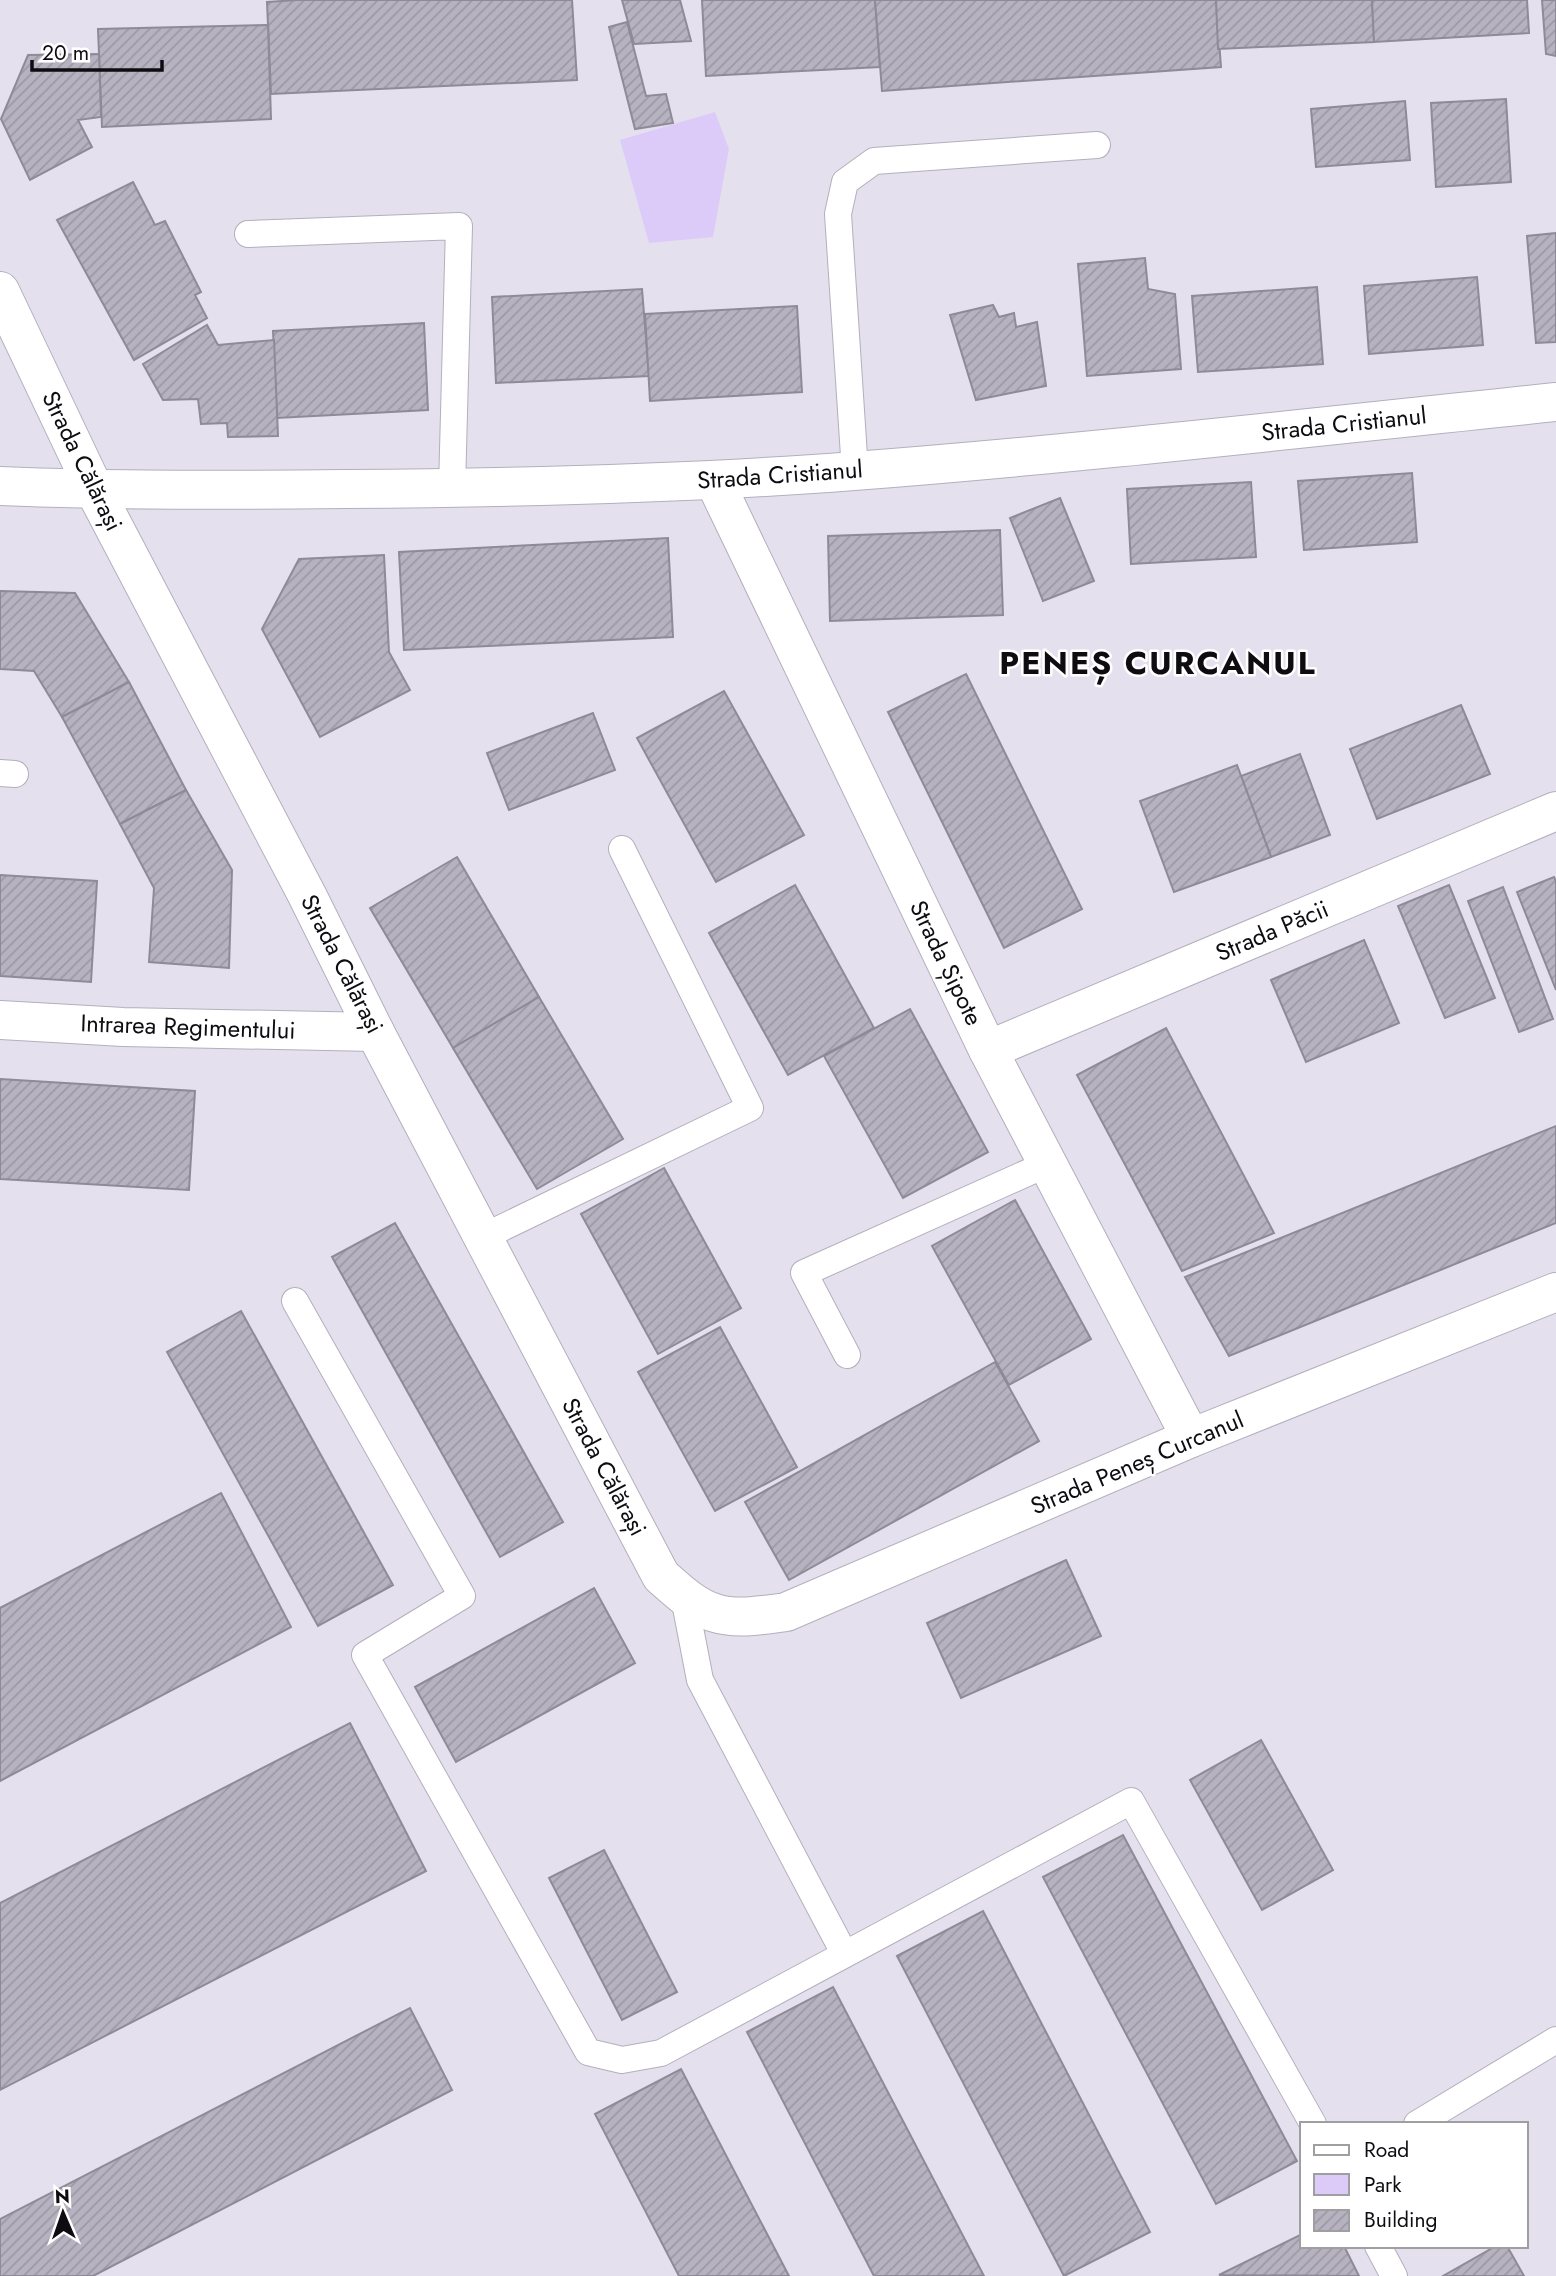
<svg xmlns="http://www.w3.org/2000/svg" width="1556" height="2276" font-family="Jost,sans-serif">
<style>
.green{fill:#dccbf9}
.building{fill:url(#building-hatch);stroke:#8f8a97;stroke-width:2}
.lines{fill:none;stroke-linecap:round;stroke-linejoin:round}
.lane-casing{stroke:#b3afbc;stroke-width:28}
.street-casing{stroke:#b3afbc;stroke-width:40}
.secondary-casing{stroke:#b3afbc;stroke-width:40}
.lane{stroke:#fff;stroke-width:26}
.street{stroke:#fff;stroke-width:38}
.secondary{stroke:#fff;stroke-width:38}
.labels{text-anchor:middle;stroke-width:5;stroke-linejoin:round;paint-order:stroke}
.street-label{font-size:24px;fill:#0e0c11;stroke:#fff}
.district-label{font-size:32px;font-weight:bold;letter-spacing:2px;fill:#0e0c11;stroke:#fff}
</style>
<defs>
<pattern id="building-hatch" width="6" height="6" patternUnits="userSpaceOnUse" patternTransform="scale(1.75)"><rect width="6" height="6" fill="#b7b2c0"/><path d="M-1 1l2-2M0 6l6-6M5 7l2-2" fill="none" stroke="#9c98a4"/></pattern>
</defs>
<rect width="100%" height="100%" fill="#e5e0ee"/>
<polygon class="green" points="715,112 729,149 713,237 649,243 620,140"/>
<g class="building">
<polygon points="297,0 572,0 577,80 271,94 267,2"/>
<polygon points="622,0 680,0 691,41 634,44"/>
<polygon points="702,0 875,0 880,67 706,76"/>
<polygon points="875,0 1216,0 1221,67 882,91"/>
<polygon points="1216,0 1372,0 1374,42 1218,49"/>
<polygon points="1372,0 1527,0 1529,33 1374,42"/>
<polygon points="1542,0 1556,0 1556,56 1546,54"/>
<polygon points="627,22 646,96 666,94 673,123 635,129 609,27"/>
<polygon points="268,25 271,119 102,127 98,29"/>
<polygon points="99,54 101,117 78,120 92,147 30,180 1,119 28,55"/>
<polygon points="1506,99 1511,182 1436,187 1431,103"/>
<polygon points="1405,101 1410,160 1316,167 1311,109"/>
<polygon points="133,182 155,225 165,221 201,292 195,295 207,318 134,360 57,220"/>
<polygon points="1556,233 1556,342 1536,343 1527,236"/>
<polygon points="1145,258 1148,289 1175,294 1181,369 1087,376 1078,264"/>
<polygon points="1477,277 1483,345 1369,354 1364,286"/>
<polygon points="1317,287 1323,364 1198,372 1192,296"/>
<polygon points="642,289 649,376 496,383 492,297"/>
<polygon points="993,305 999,317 1014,313 1016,327 1037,322 1046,386 976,400 950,315"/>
<polygon points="797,306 802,392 650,401 645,314"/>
<polygon points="424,323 428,410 277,418 273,331"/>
<polygon points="207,325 218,345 274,340 278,436 228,437 227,423 201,424 198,399 163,400 143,364"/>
<polygon points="1412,473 1417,542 1304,550 1298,481"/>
<polygon points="1251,482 1256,557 1131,564 1127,489"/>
<polygon points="1060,498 1094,581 1043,601 1010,518"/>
<polygon points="1000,530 1003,615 830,621 828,536"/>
<polygon points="668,538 673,637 404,650 399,552"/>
<polygon points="384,555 389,652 410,690 320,737 262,629 299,559"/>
<polygon points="0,591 75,593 129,682 62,717 34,671 0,669"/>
<polygon points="966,674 1082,909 1004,948 888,712"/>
<polygon points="129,682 186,790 120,824 62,717"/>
<polygon points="724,691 804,835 716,882 637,738"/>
<polygon points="1461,705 1490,774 1377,819 1350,749"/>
<polygon points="593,713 615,770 509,810 487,753"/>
<polygon points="1300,754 1330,835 1271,857 1241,776"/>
<polygon points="1237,765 1271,857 1174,892 1140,801"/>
<polygon points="186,790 232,870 229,968 149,962 154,888 120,824"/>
<polygon points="457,857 539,997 453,1048 370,908"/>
<polygon points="0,875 97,881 91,982 0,976"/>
<polygon points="1554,877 1556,881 1556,990 1517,892"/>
<polygon points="795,885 874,1028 788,1075 709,933"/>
<polygon points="1449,885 1495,998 1445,1018 1398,906"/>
<polygon points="1503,887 1553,1019 1519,1032 1468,901"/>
<polygon points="1364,940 1399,1023 1306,1062 1271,980"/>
<polygon points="539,997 623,1139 537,1189 453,1048"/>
<polygon points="910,1009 988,1152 903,1198 824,1056"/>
<polygon points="1166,1028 1274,1233 1182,1271 1077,1075"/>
<polygon points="0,1079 195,1091 189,1190 0,1179"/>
<polygon points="1556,1126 1556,1223 1229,1356 1185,1277"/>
<polygon points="664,1168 741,1308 658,1354 581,1214"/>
<polygon points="1015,1200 1091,1339 1009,1385 932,1246"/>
<polygon points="395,1223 563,1522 500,1557 332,1257"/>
<polygon points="241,1311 393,1585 318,1626 167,1352"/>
<polygon points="720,1327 797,1467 715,1511 638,1372"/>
<polygon points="995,1362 1039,1441 789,1580 745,1502"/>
<polygon points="221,1493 291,1627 0,1781 0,1608"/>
<polygon points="1066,1560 1101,1636 961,1698 927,1623"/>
<polygon points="594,1588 635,1663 456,1762 415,1687"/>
<polygon points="350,1723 426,1871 0,2090 0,1903"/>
<polygon points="1261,1740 1333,1870 1262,1910 1190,1780"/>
<polygon points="1123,1835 1297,2161 1216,2204 1043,1877"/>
<polygon points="604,1850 677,1992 622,2020 549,1878"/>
<polygon points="983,1911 1150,2232 1064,2276 897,1956"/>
<polygon points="833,1987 984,2276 874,2276 747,2032"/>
<polygon points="410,2008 452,2090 93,2276 0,2276 0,2219"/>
<polygon points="681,2069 789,2276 679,2276 595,2114"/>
<polygon points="1302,2234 1302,2246 1344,2246 1359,2276 1219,2275"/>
<polygon points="1496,2246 1507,2246 1524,2276 1443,2276"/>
</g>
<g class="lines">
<defs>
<g id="lane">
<polyline points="248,234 459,226 452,488"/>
<polyline points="855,471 838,214 845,182 874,161 1097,145"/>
<polyline points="0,773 15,774"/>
<polyline points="483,1237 750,1108 622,849"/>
<polyline points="295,1301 462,1596 365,1655 588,2052 622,2060 661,2053 1131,1801 1313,2124"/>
<polyline points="847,1355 804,1273 1047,1164"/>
<polyline points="684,1597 700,1680 844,1953"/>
<polyline points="1417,2124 1556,2040"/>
<polyline points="1378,2246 1394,2276"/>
</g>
<g id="street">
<polyline points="714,480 988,1050 1191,1438"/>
<path d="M0,486C115,491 230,490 345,489C515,488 685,484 854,471C1088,453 1322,426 1556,402"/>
<polyline points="0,1020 123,1027 375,1032"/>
<polyline points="988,1050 1556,811"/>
</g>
<path id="secondary" d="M0,291L95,491L307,895L375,1032L661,1576C677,1590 694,1607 715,1613C737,1620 764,1615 786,1612L1191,1438L1556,1292"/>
</defs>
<use href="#lane" class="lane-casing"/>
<use href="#street" class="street-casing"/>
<use href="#secondary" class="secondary-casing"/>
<use href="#lane" class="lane"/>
<use href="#street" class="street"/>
<use href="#secondary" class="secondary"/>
</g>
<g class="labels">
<g class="street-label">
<text transform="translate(1344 424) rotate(-6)" y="8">Strada Cristianul</text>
<text transform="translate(82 461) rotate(64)" y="8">Strada Călărași</text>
<text transform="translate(780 475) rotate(-4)" y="8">Strada Cristianul</text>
<text transform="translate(1272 931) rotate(-23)" y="8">Strada Păcii</text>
<text transform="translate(946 963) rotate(64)" y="8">Strada Șipote</text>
<text transform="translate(342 964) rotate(63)" y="8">Strada Călărași</text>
<text transform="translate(188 1027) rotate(2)" y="8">Intrarea Regimentului</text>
<text transform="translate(1137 1463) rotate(-23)" y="8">Strada Peneș Curcanul</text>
<text transform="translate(604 1467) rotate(62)" y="8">Strada Călărași</text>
</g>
<g class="district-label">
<text x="1158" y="674">PENEȘ CURCANUL</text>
</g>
</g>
<rect x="1300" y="2122" width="228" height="126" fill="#ffffff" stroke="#9f9ea0" stroke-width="2"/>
<rect x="1314" y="2145" width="35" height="10" fill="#ffffff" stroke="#9f9ea0" stroke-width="2"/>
<text x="1364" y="2157" font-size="21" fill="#0e0c11">Road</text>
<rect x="1314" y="2174" width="35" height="21" fill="#dccbf9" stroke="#9f9ea0" stroke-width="2"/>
<text x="1364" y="2192" font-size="21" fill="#0e0c11">Park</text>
<rect x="1314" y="2210" width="35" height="21" fill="url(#building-hatch)" stroke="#9f9ea0" stroke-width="2"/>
<text x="1364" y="2227" font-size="21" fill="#0e0c11">Building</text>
<g transform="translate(63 2213) rotate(358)" stroke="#ffffff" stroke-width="5" paint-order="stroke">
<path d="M0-5L12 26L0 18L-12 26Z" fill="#0e0c11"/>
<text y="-10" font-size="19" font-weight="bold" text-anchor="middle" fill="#0e0c11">N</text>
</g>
<path d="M32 60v10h130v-10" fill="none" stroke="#0e0c11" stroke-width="3.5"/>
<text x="42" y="60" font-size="21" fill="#0e0c11" stroke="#ffffff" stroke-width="5" paint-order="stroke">20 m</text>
</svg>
